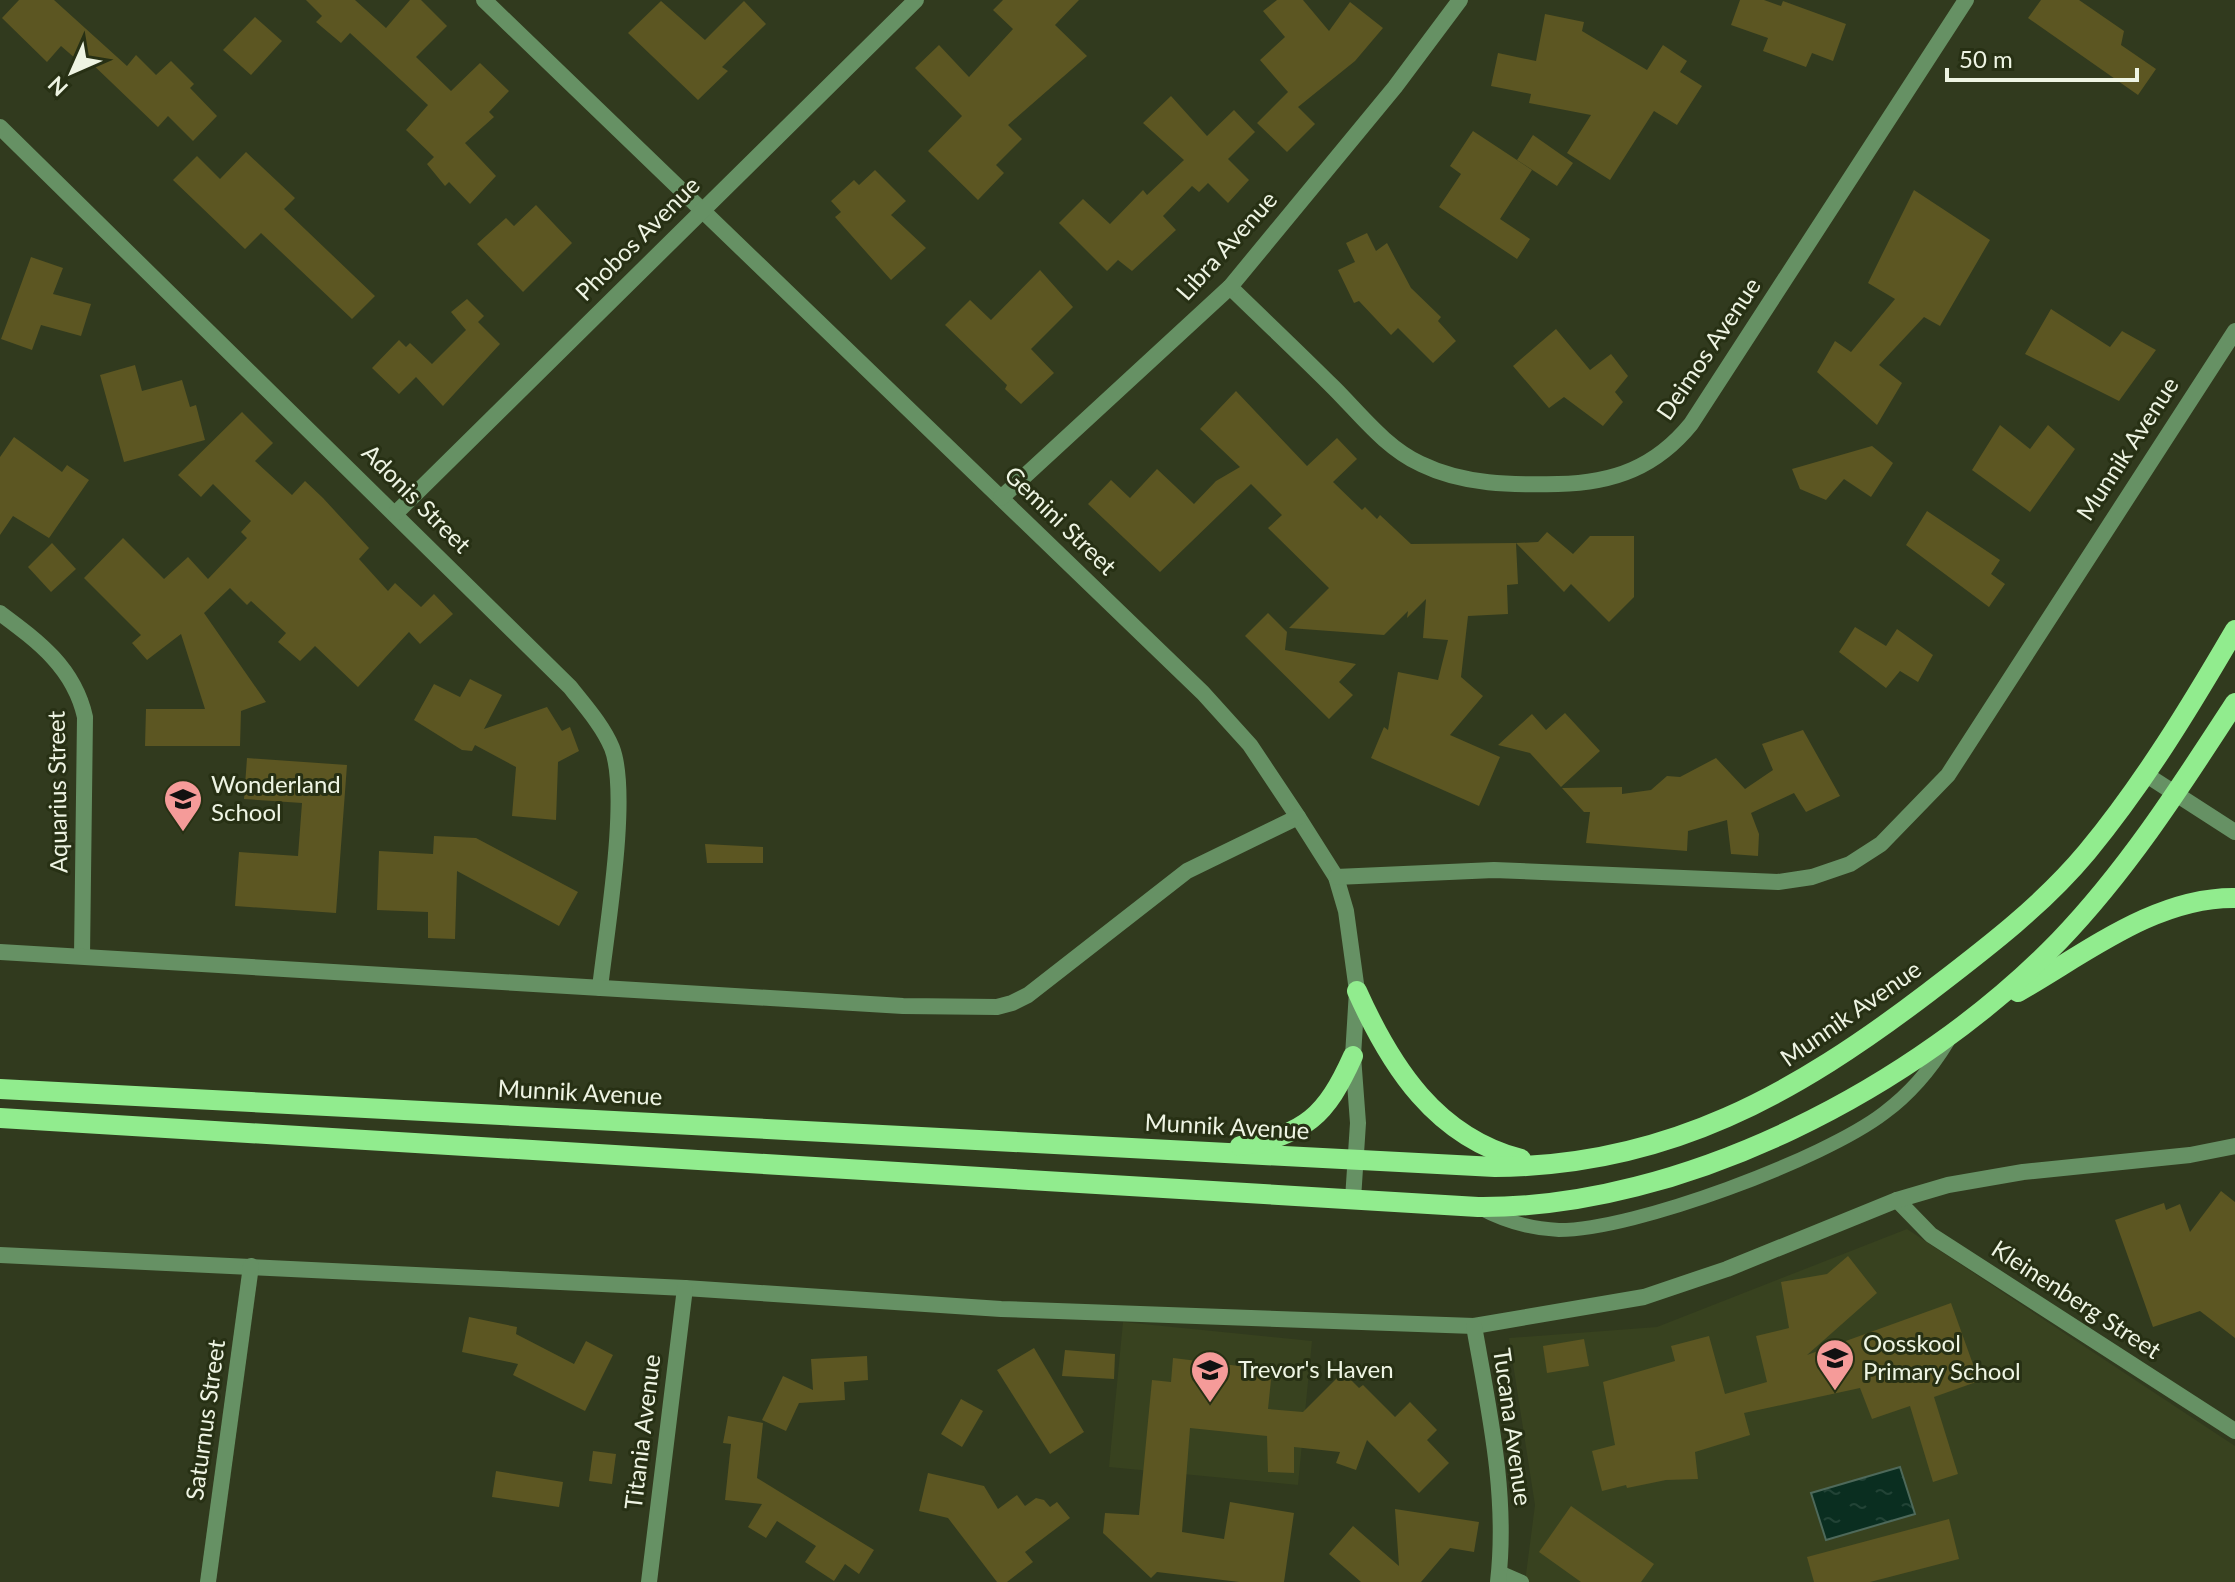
<svg xmlns="http://www.w3.org/2000/svg" width="2235" height="1582" font-family="Lato,sans-serif">
<style>
.built{fill:#38421f}
.water{fill:url(#water-ripples);stroke:#4e695a;stroke-width:2}
.building{fill:#5c5622}
.lines{fill:none;stroke-linecap:round;stroke-linejoin:round}
.lane{stroke:#669164;stroke-width:14}
.street{stroke:#669164;stroke-width:16}
.primary{stroke:#91ec8e;stroke-width:20}
.labels{text-anchor:middle;stroke-width:6;stroke-linejoin:round;paint-order:stroke}
.street-label{font-size:24px;fill:#eef4e3;stroke:#273014}
.poi-label{font-size:24px;fill:#eef4e3;stroke:#273014;text-anchor:start}
</style>
<defs>
<pattern id="water-ripples" width="26" height="14" patternUnits="userSpaceOnUse" patternTransform="scale(2)"><rect width="26" height="14" fill="#0a2e20"/><path d="M2 4q2-2 4 0t4 0M15 11q2-2 4 0t4 0" fill="none" stroke="#224336"/></pattern>
</defs>
<rect width="100%" height="100%" fill="#313a1e"/>
<g class="built">
<polygon points="1907,1229 2235,1446 2235,1582 1525,1582 1535,1505 1509,1338 1657,1327"/>
<polygon points="1123,1322 1312,1341 1298,1485 1109,1467"/>
</g>
<polygon class="water" points="1900,1467 1915,1514 1826,1540 1811,1493"/>
<g class="building">
<polygon points="19,0 54,0 127,66 136,55 156,75 171,61 194,84 190,88 217,116 193,141 168,116 158,127 87,59 83,65 61,46 47,62 2,18"/>
<polygon points="306,0 355,0 386,28 410,0 421,0 447,26 416,57 451,91 480,63 509,91 489,112 494,117 465,143 496,176 470,204 449,182 445,186 427,164 434,157 406,130 428,105 350,33 341,43 316,22 322,16"/>
<polygon points="1003,0 1079,0 1055,25 1087,56 1008,125 1022,139 996,165 1004,173 978,200 928,151 962,116 915,68 939,45 969,77 1013,29 993,10"/>
<polygon points="1277,0 1303,0 1329,31 1350,2 1383,28 1355,61 1298,107 1315,124 1287,152 1257,123 1288,92 1260,60 1285,37 1263,11"/>
<polygon points="1740,0 1764,0 1781,6 1783,1 1846,24 1833,61 1812,53 1806,67 1763,51 1768,38 1731,25"/>
<polygon points="2041,0 2079,0 2124,31 2121,45 2156,69 2138,95 2028,18"/>
<polygon points="661,1 705,40 744,1 766,24 722,67 728,71 698,100 628,33"/>
<polygon points="1545,14 1584,22 1582,31 1647,70 1663,45 1687,61 1680,72 1702,86 1677,125 1654,111 1610,180 1567,153 1591,115 1529,103 1531,94 1491,86 1498,53 1536,61"/>
<polygon points="255,17 282,41 251,75 223,50"/>
<polygon points="1171,96 1207,136 1234,110 1255,132 1228,159 1249,180 1228,203 1208,183 1199,192 1192,186 1163,216 1176,230 1132,271 1118,260 1107,271 1059,223 1083,199 1110,224 1143,190 1147,195 1184,160 1143,123"/>
<polygon points="1473,131 1532,170 1500,219 1530,239 1517,259 1439,207 1461,174 1450,166"/>
<polygon points="1533,135 1573,163 1557,186 1517,160"/>
<polygon points="246,152 295,198 284,209 375,296 352,319 261,233 245,249 173,180 197,156 220,179"/>
<polygon points="875,170 906,201 891,215 926,248 891,280 835,217 841,212 831,201 854,180 859,185"/>
<polygon points="1914,190 1990,240 1940,326 1924,317 1879,365 1902,383 1877,425 1817,372 1835,341 1851,352 1895,299 1868,283"/>
<polygon points="536,205 572,243 523,292 477,244 506,218 514,226"/>
<polygon points="1367,233 1376,251 1387,243 1411,288 1441,317 1438,321 1456,341 1433,363 1398,328 1391,335 1359,301 1354,303 1338,270 1355,262 1346,243"/>
<polygon points="31,257 63,268 53,294 91,304 81,336 41,325 32,350 1,339"/>
<polygon points="1040,270 1073,307 1031,349 1054,373 1021,404 1005,389 1007,385 945,325 970,300 991,320"/>
<polygon points="467,299 484,316 478,322 500,344 443,406 416,377 399,394 372,368 399,340 406,347 410,343 432,364 466,330 451,312"/>
<polygon points="2051,309 2110,347 2122,331 2156,350 2119,401 2025,354"/>
<polygon points="1556,329 1590,370 1611,354 1628,376 1615,392 1623,402 1603,426 1564,397 1549,408 1513,366"/>
<polygon points="135,365 142,391 182,380 190,407 196,405 205,440 124,462 100,375"/>
<polygon points="1236,391 1307,466 1337,438 1357,459 1333,482 1362,510 1365,507 1377,519 1380,515 1411,544 1516,543 1518,584 1507,585 1508,614 1468,616 1461,677 1483,696 1450,735 1500,757 1479,806 1371,758 1384,727 1388,730 1398,672 1438,680 1448,640 1423,638 1426,599 1407,618 1408,611 1384,635 1289,628 1329,588 1268,528 1282,515 1251,484 1160,572 1088,504 1111,480 1130,498 1157,469 1194,504 1216,481 1240,467 1200,429"/>
<polygon points="242,412 273,443 255,461 292,495 305,481 323,498 369,548 359,559 388,591 395,583 421,607 434,594 453,614 420,644 409,632 358,687 315,646 300,661 278,642 286,633 251,601 247,605 230,588 204,613 266,702 241,711 240,746 145,746 146,709 205,709 181,634 147,660 132,643 141,635 84,578 123,538 164,579 188,557 208,579 247,538 241,532 251,521 213,484 201,497 178,475"/>
<polygon points="2000,425 2030,449 2048,425 2075,449 2030,512 1972,470"/>
<polygon points="14,437 62,472 67,465 89,480 49,538 13,516 0,535 0,457"/>
<polygon points="1872,446 1893,463 1871,497 1844,479 1826,500 1800,489 1792,469"/>
<polygon points="1927,511 2000,560 1991,574 2005,584 1989,607 1906,545"/>
<polygon points="1547,532 1573,554 1590,536 1634,536 1634,597 1609,622 1571,584 1564,592 1516,543 1538,542"/>
<polygon points="52,543 76,569 51,592 28,567"/>
<polygon points="1268,613 1287,632 1285,650 1356,664 1339,682 1353,695 1329,719 1245,636"/>
<polygon points="1855,627 1886,646 1897,629 1933,655 1918,682 1900,671 1886,688 1839,652"/>
<polygon points="470,679 502,695 484,729 547,707 562,731 570,727 579,751 558,762 556,820 512,816 516,767 475,745 472,751 462,750 414,720 434,684 460,697"/>
<polygon points="1565,713 1600,751 1561,787 1530,753 1498,745 1532,714 1546,730"/>
<polygon points="1803,730 1840,796 1806,812 1794,793 1751,813 1759,834 1758,856 1731,854 1727,820 1688,831 1687,851 1586,843 1590,812 1584,812 1562,788 1622,787 1622,794 1651,790 1667,776 1680,777 1716,758 1745,789 1773,770 1762,744"/>
<polygon points="247,758 347,765 336,913 235,906 239,852 298,856 302,803 244,799"/>
<polygon points="434,836 476,838 578,892 559,926 457,871 455,939 428,938 428,912 377,910 379,851 433,854"/>
<polygon points="705,844 763,847 763,863 707,863"/>
<polygon points="2221,1191 2235,1202 2235,1338 2200,1311 2153,1327 2115,1220 2164,1203 2166,1210 2180,1204 2190,1232"/>
<polygon points="1848,1256 1877,1293 1807,1355 1951,1303 1979,1381 1934,1397 1958,1474 1933,1482 1910,1406 1872,1419 1860,1388 1744,1413 1750,1435 1695,1452 1698,1479 1666,1480 1627,1488 1626,1485 1602,1491 1592,1451 1615,1445 1603,1382 1675,1361 1671,1346 1709,1336 1725,1394 1767,1382 1756,1336 1789,1328 1781,1282 1827,1274"/>
<polygon points="469,1317 517,1327 516,1334 574,1364 586,1341 613,1355 585,1411 513,1375 518,1364 462,1352"/>
<polygon points="1584,1339 1589,1366 1547,1373 1543,1346"/>
<polygon points="1034,1348 1084,1432 1050,1454 997,1370"/>
<polygon points="1065,1350 1115,1354 1114,1379 1062,1376"/>
<polygon points="867,1356 868,1380 844,1382 845,1400 799,1403 786,1431 762,1420 783,1376 813,1390 811,1359"/>
<polygon points="1173,1358 1272,1370 1268,1409 1303,1412 1343,1372 1359,1388 1363,1385 1395,1417 1410,1402 1437,1430 1427,1440 1449,1463 1419,1493 1367,1440 1356,1470 1336,1463 1340,1452 1294,1447 1294,1473 1268,1472 1267,1436 1190,1428 1182,1532 1224,1539 1230,1502 1294,1513 1284,1582 1239,1582 1157,1572 1151,1578 1103,1533 1105,1513 1139,1515 1152,1380 1171,1382"/>
<polygon points="961,1399 983,1411 962,1447 941,1434"/>
<polygon points="728,1416 763,1423 757,1478 874,1550 859,1574 845,1564 834,1581 805,1562 816,1546 777,1521 766,1538 748,1527 762,1504 725,1500 731,1444 723,1443"/>
<polygon points="593,1451 616,1454 612,1484 589,1481"/>
<polygon points="496,1471 563,1482 559,1507 492,1497"/>
<polygon points="928,1473 984,1486 998,1509 1017,1495 1025,1506 1036,1498 1044,1500 1050,1507 1057,1502 1070,1518 1025,1552 1033,1562 1007,1582 997,1582 948,1518 919,1511"/>
<polygon points="1571,1506 1654,1564 1641,1582 1581,1582 1539,1552"/>
<polygon points="1395,1509 1479,1522 1474,1552 1450,1548 1421,1582 1361,1582 1329,1554 1353,1526 1399,1566"/>
<polygon points="1949,1519 1959,1559 1870,1582 1814,1582 1807,1557"/>
</g>
<g class="lines">
<g class="lane">
<path d="M1478,1207C1504,1221 1530,1229 1559,1230C1635,1230 1824,1159 1884,1113C1911,1093 1931,1069 1948,1041"/>
<polyline points="1499,1572 1522,1582"/>
</g>
<g class="street">
<polyline points="484,0 1203,693 1250,745 1298,817 1336,877 1346,911 1357,991 1353,1056 1358,1123 1353,1199"/>
<path d="M0,127L570,687C585,706 603,726 612,748C630,795 606,933 600,988"/>
<path d="M1230,287C1265,321 1300,354 1334,388C1361,415 1386,448 1421,464C1464,485 1512,485 1558,484C1614,483 1656,467 1691,424L1966,0"/>
<polyline points="1001,498 1230,287 1395,87 1460,0"/>
<polyline points="396,513 916,0"/>
<path d="M0,613C39,642 74,668 85,717L82,956"/>
<polyline points="2145,774 2235,832"/>
<polyline points="1336,877 1494,870 1778,882 1812,877 1850,864 1881,844 1948,775 2235,331"/>
<polyline points="0,952 903,1006 997,1007 1012,1003 1028,995 1187,871 1298,817"/>
<polyline points="1897,1200 1931,1235 2235,1431"/>
<polyline points="0,1255 685,1288 1001,1309 1474,1326 1644,1297 1727,1269 1897,1200 1948,1185 2023,1172 2190,1155 2235,1146"/>
<path d="M1474,1326C1489,1411 1508,1495 1498,1582"/>
<polyline points="208,1582 251,1266"/>
<polyline points="649,1582 685,1288"/>
</g>
<g class="primary">
<path d="M1357,991C1391,1067 1436,1137 1521,1159"/>
<path d="M2018,992C2085,954 2155,897 2235,898"/>
<path d="M0,1089L1495,1167C1668,1166 1795,1094 1929,992C1985,949 2042,906 2087,852C2144,783 2190,707 2235,630"/>
<path d="M0,1118L1478,1207C1684,1209 1918,1086 2059,941C2128,869 2181,786 2235,703"/>
<path d="M1240,1146C1306,1134 1326,1116 1353,1056"/>
</g>
</g>
<defs>
<symbol id="school-pin" viewBox="-11 -11 22 30"><path d="M0 17L-7.5 6A9.5 9.5 0 1 1 7.5 6Z" fill="#f59b99" stroke="#273014"/><path d="M0-5L7-2L0 1L-7-2ZM-4 1L0 2.5L4 1V4Q0 6-4 4Z" fill="#111"/></symbol>
</defs>
<g fill-rule="evenodd">
<use href="#school-pin" x="161" y="777" width="44" height="60"/>
<use href="#school-pin" x="1813" y="1336" width="44" height="60"/>
<use href="#school-pin" x="1188" y="1348" width="44" height="60"/>
</g>
<g class="labels">
<g class="street-label">
<text transform="translate(638 239) rotate(-45)" y="8">Phobos Avenue</text>
<text transform="translate(1227 246) rotate(-48)" y="8">Libra Avenue</text>
<text transform="translate(1709 349) rotate(-56)" y="8">Deimos Avenue</text>
<text transform="translate(2128 449) rotate(-57)" y="8">Munnik Avenue</text>
<text transform="translate(416 499) rotate(45)" y="8">Adonis Street</text>
<text transform="translate(1060 521) rotate(44)" y="8">Gemini Street</text>
<text transform="translate(58 792) rotate(-91)" y="8">Aquarius Street</text>
<text transform="translate(1851 1014) rotate(-35)" y="8">Munnik Avenue</text>
<text transform="translate(580 1093) rotate(3)" y="8">Munnik Avenue</text>
<text transform="translate(1227 1127) rotate(3)" y="8">Munnik Avenue</text>
<text transform="translate(2076 1300) rotate(33)" y="8">Kleinenberg Street</text>
<text transform="translate(206 1420) rotate(-82)" y="8">Saturnus Street</text>
<text transform="translate(1512 1427) rotate(82)" y="8">Tucana Avenue</text>
<text transform="translate(643 1432) rotate(-83)" y="8">Titania Avenue</text>
</g>
<g class="poi-label">
<text x="211" y="793">Wonderland<tspan x="211" dy="28">School</tspan></text>
<text x="1863" y="1352">Oosskool<tspan x="1863" dy="28">Primary School</tspan></text>
<text x="1238" y="1378">Trevor's Haven</text>
</g>
</g>
<g transform="translate(72 72) rotate(225)" stroke="#273014" stroke-width="6" paint-order="stroke">
<path d="M0-6L14 30L0 20L-14 30Z" fill="#eef4e3"/>
<text y="-12" font-size="22" font-weight="bold" text-anchor="middle" fill="#eef4e3">N</text>
</g>
<path d="M1947 68v12h190v-12" fill="none" stroke="#eef4e3" stroke-width="4"/>
<text x="1959" y="68" font-size="24" fill="#eef4e3" stroke="#273014" stroke-width="6" paint-order="stroke">50 m</text>
</svg>
